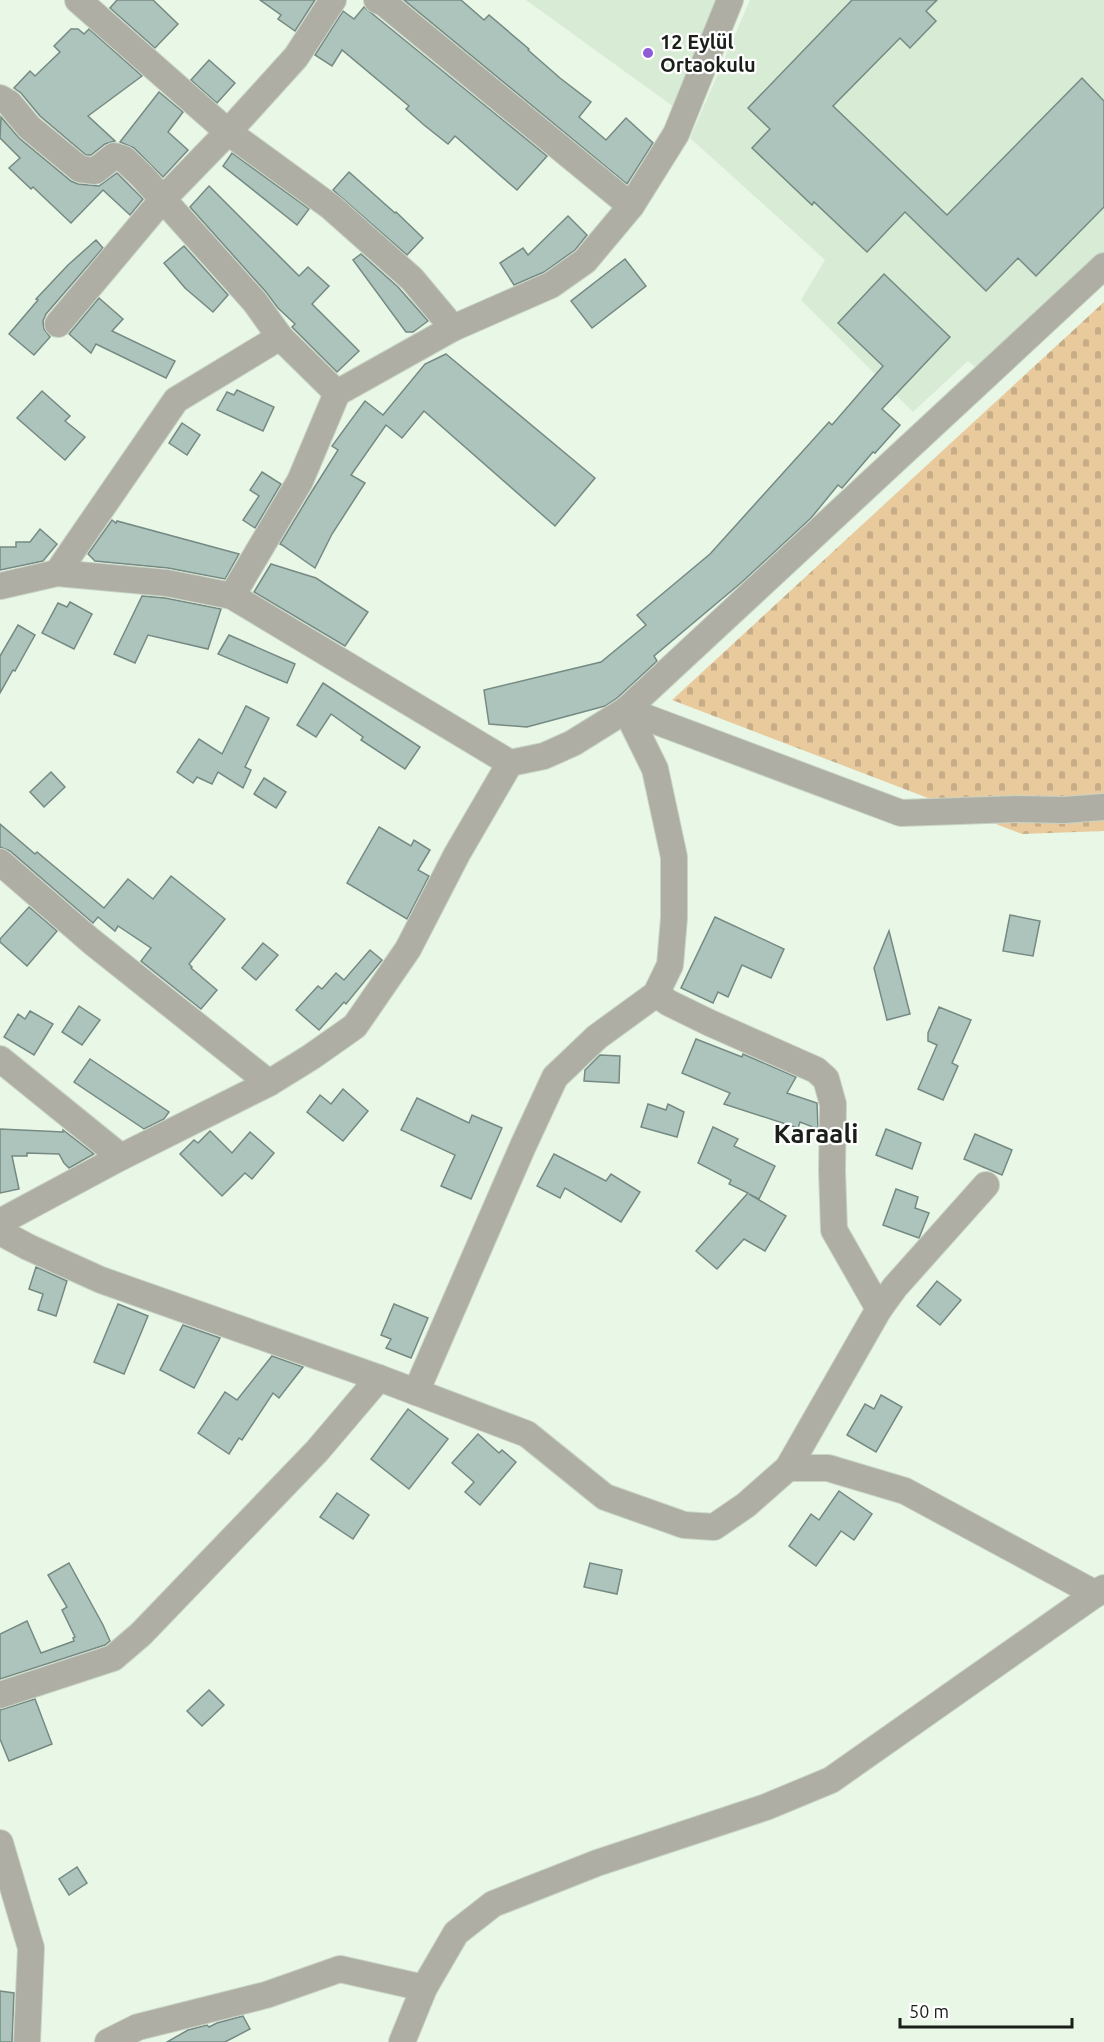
<svg xmlns="http://www.w3.org/2000/svg" width="1104" height="2042" font-family="Ubuntu,sans-serif">
<style>
.built{fill:#d8ecd5}
.cemetery{fill:url(#cemetery-stones)}
.building{fill:#adc4bc;stroke:#758a83;stroke-width:1.5}
.lines{fill:none;stroke-linecap:round;stroke-linejoin:round}
.minor-casing{stroke:#c8d4c5;stroke-width:28}
.minor{stroke:#aeaea5;stroke-width:26}
.poi-dot{fill:#8d5dd6;stroke:#fff;stroke-width:2}
.labels{text-anchor:middle;stroke-width:4.5;stroke-linejoin:round;paint-order:stroke}
.poi-label{font-size:20px;font-weight:bold;fill:#1a1f19;stroke:#fff;text-anchor:start}
.district-label{font-size:26px;font-weight:bold;fill:#1a1f19;stroke:#fff}
</style>
<defs>
<pattern id="cemetery-stones" width="16" height="16" patternUnits="userSpaceOnUse" patternTransform="scale(1.5)"><rect width="16" height="16" fill="#e8ca9d"/><path d="M2 7V4a2 2 0 0 1 4 0v3zM10 15v-3a2 2 0 0 1 4 0v3z" fill="#c6ad87"/></pattern>
</defs>
<rect width="100%" height="100%" fill="#e9f7e6"/>
<g class="built">
<polygon points="526,0 717,0 674,107"/>
<polygon points="750,0 1104,0 1104,265 984,375 968,361 913,412 801,300 825,260 690,138"/>
</g>
<polygon class="cemetery" points="1104,302 1104,831 1022,834 672,700"/>
<g class="building">
<polygon points="117,0 153,0 178,24 155,48 110,8"/>
<polygon points="260,0 315,0 295,31 278,19 281,15"/>
<polygon points="404,0 461,0 484,20 489,15 529,49 528,50 560,78 591,102 579,117 606,140 626,118 653,143 627,184"/>
<polygon points="852,0 937,0 926,11 936,21 910,48 900,38 833,106 947,215 1082,78 1104,101 1104,207 1036,276 1018,258 986,291 905,212 867,252 814,202 812,205 752,148 770,129 748,108"/>
<polygon points="364,7 547,156 517,190 455,136 448,144 424,125 406,109 409,106 342,50 332,66 315,55 343,11 354,19"/>
<polygon points="71,29 78,29 84,34 89,29 142,76 88,116 115,141 105,144 91,155 86,155 40,116 21,93 14,88 30,71 35,76 60,52 54,46"/>
<polygon points="209,60 235,83 217,103 191,80"/>
<polygon points="159,92 183,112 168,132 188,150 163,177 134,148 120,142"/>
<polygon points="1,117 19,138 71,181 78,184 99,186 117,173 143,199 130,215 103,190 71,223 33,187 31,189 9,168 20,158 0,138"/>
<polygon points="232,153 309,209 297,225 223,166"/>
<polygon points="349,172 395,213 396,212 423,238 407,255 333,190"/>
<polygon points="209,186 299,276 308,267 329,286 312,304 359,351 337,372 292,327 295,324 278,308 266,292 190,207"/>
<polygon points="568,216 587,235 575,250 544,272 514,285 500,263 523,248 528,255"/>
<polygon points="96,240 103,248 46,314 43,321 44,329 50,337 34,355 9,334 38,300 36,299 68,265"/>
<polygon points="184,246 228,295 213,312 185,288 164,263"/>
<polygon points="361,254 398,287 428,321 413,332 406,332 353,260"/>
<polygon points="625,259 646,286 592,328 571,301"/>
<polygon points="884,274 950,337 882,409 900,425 875,453 873,452 842,488 838,485 811,518 742,582 654,656 657,661 617,698 605,706 527,727 489,724 484,690 601,662 646,625 637,615 710,554 829,422 832,425 883,366 838,323"/>
<polygon points="99,298 123,319 112,331 175,361 166,378 96,344 91,353 69,334"/>
<polygon points="446,354 595,478 555,526 424,411 402,438 386,425 351,475 365,483 332,534 315,568 282,545 280,544 309,496 338,450 332,446 365,401 383,415 425,364"/>
<polygon points="237,390 274,407 263,431 217,410 227,392 234,395"/>
<polygon points="42,391 70,416 65,421 85,437 65,460 17,418"/>
<polygon points="182,423 200,435 187,455 169,443"/>
<polygon points="262,472 281,484 255,528 243,520 259,496 250,490"/>
<polygon points="112,520 116,523 117,521 239,554 225,579 168,568 95,561 88,554"/>
<polygon points="40,529 57,544 43,561 0,570 0,547 16,547 16,542 30,542"/>
<polygon points="271,564 316,578 368,612 345,646 254,592"/>
<polygon points="142,596 165,598 221,609 208,649 148,635 135,663 114,654"/>
<polygon points="70,602 92,614 74,649 42,633 58,603 67,607"/>
<polygon points="18,625 35,635 15,671 13,670 0,693 0,656"/>
<polygon points="229,635 295,664 287,683 218,654"/>
<polygon points="323,683 420,747 405,769 361,740 363,737 331,714 316,737 297,725"/>
<polygon points="246,706 269,718 245,767 251,770 243,788 218,772 212,784 197,777 193,783 177,772 199,739 222,754"/>
<polygon points="51,772 65,787 44,807 30,792"/>
<polygon points="264,778 286,792 276,808 254,794"/>
<polygon points="0,824 35,854 37,852 104,908 128,879 153,899 171,876 225,919 189,964 192,967 191,968 217,990 201,1009 141,961 151,948 118,926 115,931 98,917 93,923 10,851 0,847"/>
<polygon points="379,827 411,846 414,840 430,850 418,870 429,876 407,919 347,883"/>
<polygon points="29,907 57,931 27,966 0,942 0,939"/>
<polygon points="1010,915 1040,921 1033,956 1003,951"/>
<polygon points="715,917 784,949 771,978 742,965 728,997 718,992 713,1003 681,988"/>
<polygon points="889,931 910,1014 887,1020 874,968"/>
<polygon points="263,943 278,955 256,980 242,968"/>
<polygon points="370,950 382,960 346,1004 344,1002 319,1030 296,1010 318,986 322,989 336,973 344,980"/>
<polygon points="79,1006 100,1020 82,1045 62,1032"/>
<polygon points="939,1007 971,1020 952,1063 958,1066 943,1100 918,1089 937,1045 928,1041 928,1033"/>
<polygon points="30,1011 53,1024 34,1055 4,1037 18,1014 25,1019"/>
<polygon points="696,1039 742,1057 743,1054 796,1077 787,1093 817,1103 818,1129 800,1122 798,1128 724,1104 730,1093 682,1073"/>
<polygon points="600,1055 620,1056 619,1083 584,1081 585,1070"/>
<polygon points="90,1059 169,1112 164,1119 144,1129 74,1082"/>
<polygon points="343,1089 368,1111 343,1141 307,1112 320,1095 331,1104"/>
<polygon points="417,1098 469,1123 472,1115 502,1128 471,1199 441,1186 455,1155 401,1130"/>
<polygon points="648,1104 666,1110 668,1104 684,1112 677,1137 641,1127"/>
<polygon points="713,1127 738,1139 734,1146 775,1166 759,1199 749,1194 786,1216 765,1251 744,1239 717,1269 696,1251 748,1193 729,1184 731,1180 698,1163"/>
<polygon points="0,1129 63,1132 63,1130 94,1154 69,1168 64,1163 59,1154 27,1153 27,1156 12,1156 19,1189 0,1193"/>
<polygon points="886,1129 921,1143 912,1169 876,1155"/>
<polygon points="210,1131 232,1153 250,1132 274,1153 252,1179 245,1173 222,1196 180,1154 194,1140 198,1143"/>
<polygon points="975,1134 1012,1150 1002,1175 964,1159"/>
<polygon points="554,1154 606,1181 611,1174 640,1192 621,1222 565,1188 560,1198 537,1186"/>
<polygon points="896,1189 918,1197 915,1208 929,1213 919,1238 883,1225"/>
<polygon points="36,1267 67,1281 56,1316 38,1310 43,1294 29,1289"/>
<polygon points="937,1281 961,1300 940,1325 917,1306"/>
<polygon points="118,1304 148,1316 124,1374 94,1362"/>
<polygon points="394,1304 428,1318 411,1358 386,1348 391,1339 381,1335"/>
<polygon points="183,1325 220,1338 194,1388 160,1370"/>
<polygon points="272,1356 303,1367 279,1398 273,1393 242,1440 239,1438 229,1454 198,1433 225,1392 237,1400"/>
<polygon points="881,1395 902,1407 876,1452 847,1435 865,1404 874,1409"/>
<polygon points="408,1409 448,1439 409,1489 371,1459"/>
<polygon points="478,1434 499,1453 502,1450 516,1462 480,1505 465,1492 474,1482 452,1463"/>
<polygon points="839,1491 872,1514 854,1540 841,1531 816,1566 789,1546 811,1514 819,1520"/>
<polygon points="337,1493 369,1515 353,1539 320,1517"/>
<polygon points="69,1563 103,1625 110,1641 105,1645 0,1679 0,1634 27,1621 41,1653 74,1641 73,1638 75,1637 62,1610 67,1607 48,1575"/>
<polygon points="590,1563 622,1570 617,1594 584,1587"/>
<polygon points="209,1690 224,1705 202,1726 187,1711"/>
<polygon points="35,1699 52,1744 9,1761 0,1739 0,1710"/>
<polygon points="77,1867 87,1883 69,1895 59,1879"/>
<polygon points="0,1991 14,1993 12,2042 0,2042"/>
<polygon points="243,2016 250,2029 225,2042 167,2042 188,2030 207,2025 209,2027 217,2023"/>
</g>
<g class="lines">
<defs>
<g id="minor">
<polyline points="78,0 228,132 331,207 412,279 453,328"/>
<polyline points="377,0 384,3 631,206"/>
<polyline points="0,98 9,103 29,127 80,169 95,171 114,156 124,159 142,176 255,302 280,337 337,393"/>
<polyline points="58,324 162,200 228,132 296,57 333,0"/>
<polyline points="57,573 176,400 280,337"/>
<polyline points="0,586 57,573 167,583 232,596 510,763"/>
<polyline points="232,596 300,481 337,393 453,328 551,285 585,261 631,206 676,134 730,0"/>
<polyline points="626,710 901,813 1017,809 1064,810 1104,807"/>
<polyline points="0,862 91,941 269,1083"/>
<polyline points="656,994 669,1003 710,1023 816,1070 826,1079 833,1104 832,1170 834,1230 879,1309"/>
<polyline points="0,1059 121,1157"/>
<polyline points="0,1222 121,1157 269,1083 311,1057 355,1026 408,949 457,854 510,763 544,756 573,743 626,710 1104,266"/>
<polyline points="0,1232 28,1247 101,1280 379,1378 527,1434 605,1497 684,1525 714,1527 746,1505 788,1468 828,1468 905,1491 1096,1594"/>
<polyline points="416,1392 523,1146 555,1077 597,1037 656,994 670,965 674,918 674,857 655,769 626,710"/>
<polyline points="788,1468 879,1309 895,1287 986,1185"/>
<polyline points="0,1695 113,1658 141,1634 317,1451 379,1378"/>
<polyline points="0,1843 31,1948 27,2042"/>
<polyline points="108,2042 138,2027 266,1995 340,1969 424,1988"/>
<polyline points="402,2042 424,1988 456,1933 493,1904 597,1863 766,1807 831,1780 1104,1588"/>
</g>
</defs>
<use href="#minor" class="minor-casing"/>
<use href="#minor" class="minor"/>
</g>
<circle class="poi-dot" cx="648" cy="53" r="6"/>
<g class="labels">
<g class="poi-label">
<text x="660" y="49">12 Eylül<tspan x="660" dy="23">Ortaokulu</tspan></text>
</g>
<g class="district-label">
<text x="816" y="1143">Karaali</text>
</g>
</g>
<path d="M900 2018v9h172v-9" fill="none" stroke="#1a1f19" stroke-width="3"/>
<text x="909" y="2018" font-size="18" fill="#1a1f19" stroke="#ffffff" stroke-width="4.5" paint-order="stroke">50 m</text>
</svg>
